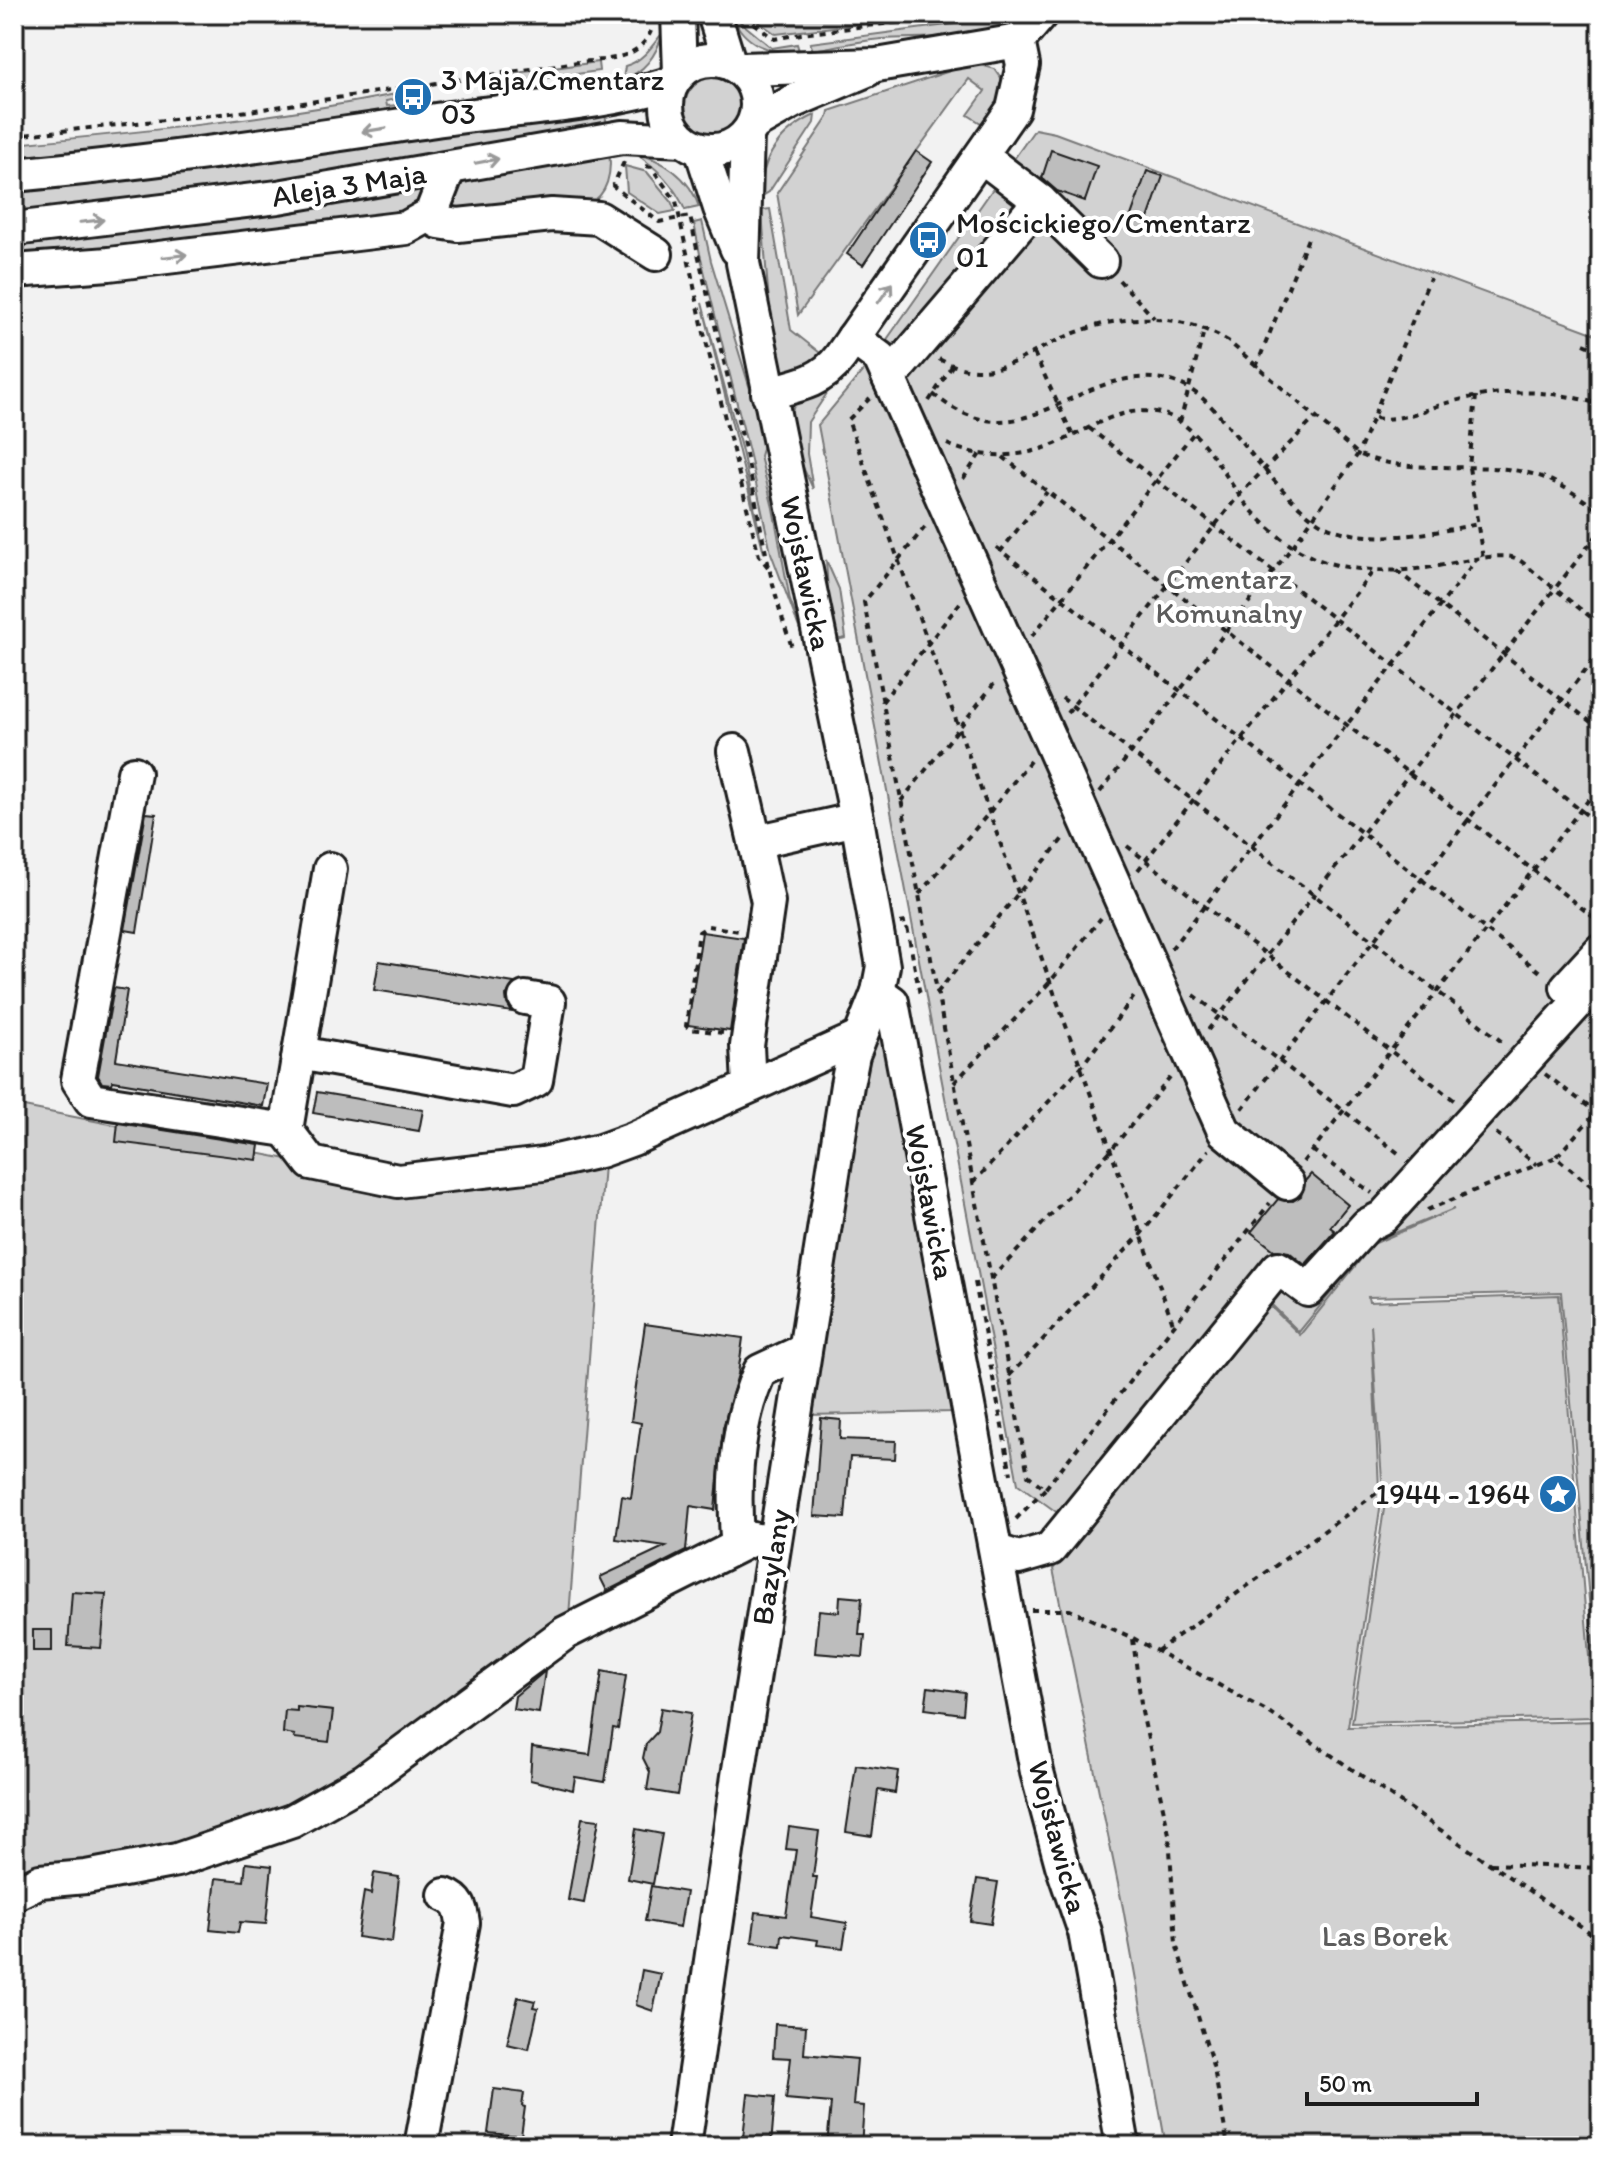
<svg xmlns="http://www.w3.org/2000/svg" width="1615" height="2160" font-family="Itim,sans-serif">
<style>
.green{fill:#d2d2d2;stroke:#777;stroke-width:2;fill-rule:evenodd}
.building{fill:#bdbdbd;stroke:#1c1c1c;stroke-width:2}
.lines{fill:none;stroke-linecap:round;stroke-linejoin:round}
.minor-casing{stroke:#1c1c1c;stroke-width:38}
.path{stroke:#1c1c1c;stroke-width:4;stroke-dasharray:6 6;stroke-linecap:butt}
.minor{stroke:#fff;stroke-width:32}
.oneway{stroke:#999}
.labels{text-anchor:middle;stroke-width:8;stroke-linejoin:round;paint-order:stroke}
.poi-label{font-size:30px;fill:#1c1c1c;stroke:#fff;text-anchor:start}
.street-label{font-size:30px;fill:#1c1c1c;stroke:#fff}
.park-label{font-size:30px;fill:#5c5c5c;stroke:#fff}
</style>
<rect width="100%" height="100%" fill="#f2f2f2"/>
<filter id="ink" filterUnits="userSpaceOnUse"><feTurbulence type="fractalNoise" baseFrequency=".0125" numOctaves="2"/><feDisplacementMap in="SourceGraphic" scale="16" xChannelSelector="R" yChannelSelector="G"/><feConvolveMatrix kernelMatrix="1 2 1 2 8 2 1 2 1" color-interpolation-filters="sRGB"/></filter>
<g filter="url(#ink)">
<g class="green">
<polygon points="747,14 941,14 776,34"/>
<path d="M1006,14H1023C988,43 926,36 882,39C859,41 836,46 813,50L810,43L1000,18Z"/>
<path d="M732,15L772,48L797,44L800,54C770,52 744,46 732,15Z"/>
<path d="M663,32C657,54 646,72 623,79L625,66C642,62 653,45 663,32Z"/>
<polygon points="598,62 599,71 525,81 502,75"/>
<polygon points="974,63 995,69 1006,85 989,128 968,115 985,91 969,79 798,315 777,193 828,117 829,111"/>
<circle cx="713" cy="106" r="28"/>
<polygon points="601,80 602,85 564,90 493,92 497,83 523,89"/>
<path d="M396,94V99L386,101L387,106L397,105V108L382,114L336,122L14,162V144C142,132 270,119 396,94Z"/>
<polygon points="605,114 607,126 285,182 14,217 14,187 407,140"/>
<path d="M815,115L814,123L769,192L762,196C759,158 782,130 815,115Z"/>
<path d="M1035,129L1055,133L1601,336V2146H1166L1123,1908L1053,1569L1267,1303L1300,1335L1373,1244L1454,1209L1372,1242L1299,1332L1268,1301L1081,1530L1018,1484L818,425L876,355ZM1561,1292L1600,1721L1348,1727L1380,1509L1371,1324L1384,1509L1352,1723L1594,1717L1559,1295L1369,1302L1368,1297Z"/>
<path d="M609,152C612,171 608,196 588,204L456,211L450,198L463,178Z"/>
<path d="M634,153C662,159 690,177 699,207L685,210C674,184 657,167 634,153Z"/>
<polygon points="625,166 647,172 671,201 675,211 660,214 627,192"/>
<polygon points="426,185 419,211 14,262 14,243"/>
<path d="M770,209L791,330L824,356L792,373C787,372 785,373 781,368C770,354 764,235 762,210Z"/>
<polygon points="702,221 711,261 765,438 760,456 773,508 790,600 819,681 771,553 750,456 700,254 694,223"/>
<polygon points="702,303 742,451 764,553"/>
<path d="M841,372L808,422L807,454L813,489C804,468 779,425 795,405C806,391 826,382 841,372Z"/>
<polygon points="826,560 839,589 846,638 831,641"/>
<polygon points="885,1037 953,1412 807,1415 869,1045 873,1039"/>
<polygon points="14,1105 398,1181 605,1152 569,1616 359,1767 228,1838 14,1874"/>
</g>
<g class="building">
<polygon points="1051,150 1097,166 1085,201 1057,191 1042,178"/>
<polygon points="916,151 932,162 863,265 847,254"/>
<polygon points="1147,171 1163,176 1143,233 1127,227"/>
<polygon points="146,813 156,814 137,932 125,930"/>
<polygon points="702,932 744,938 730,1031 688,1025"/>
<polygon points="379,961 514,983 506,996 507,1004 512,1012 374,990"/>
<polygon points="114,988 127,990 116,1060 267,1084 263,1106 113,1081 112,1084 102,1083 98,1076"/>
<polygon points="317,1092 423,1110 419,1131 313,1113"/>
<polygon points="118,1123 259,1145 257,1160 116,1142"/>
<polygon points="1311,1174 1348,1205 1330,1227 1335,1231 1305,1265 1289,1252 1274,1250 1251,1232 1278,1199 1293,1201 1301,1196 1305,1181"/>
<polygon points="645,1324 743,1338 738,1374 723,1428 715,1510 690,1506 686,1551 607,1591 600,1577 666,1546 616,1539 622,1496 631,1498 641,1423 631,1421"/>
<polygon points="821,1418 841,1420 840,1439 896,1441 895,1459 850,1457 845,1518 814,1516"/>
<polygon points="72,1592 106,1594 101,1648 68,1646"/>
<polygon points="840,1596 862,1598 859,1635 865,1635 863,1657 815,1653 819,1610 839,1612"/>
<rect x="33" y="1630" width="19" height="21"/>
<polygon points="545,1671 539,1713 513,1709 515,1696"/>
<polygon points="602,1671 626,1676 618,1729 613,1728 605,1782 575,1777 573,1790 530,1780 532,1747 590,1755"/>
<polygon points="928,1687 965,1692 963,1714 925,1709"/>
<polygon points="297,1707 333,1711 329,1742 294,1738 295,1735 283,1733 285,1710 297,1711"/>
<polygon points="661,1708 691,1713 677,1795 647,1790 650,1772 643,1758 646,1744 657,1732"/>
<polygon points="856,1765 898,1771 895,1793 878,1790 872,1836 846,1832"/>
<polygon points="582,1818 599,1820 584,1903 568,1900"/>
<polygon points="789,1827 819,1831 813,1877 817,1877 811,1917 847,1923 843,1948 817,1945 818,1940 782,1935 781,1946 752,1942 756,1912 786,1916 796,1850 786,1849"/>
<polygon points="636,1829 662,1834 653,1884 628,1879"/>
<polygon points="246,1863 272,1866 266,1924 240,1922 238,1933 210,1930 216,1878 244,1881"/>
<polygon points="374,1873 399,1877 392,1942 357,1937 364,1892 371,1894"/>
<polygon points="977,1879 998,1882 991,1924 970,1921"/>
<polygon points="651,1886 686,1892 680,1927 645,1921"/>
<polygon points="642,1970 661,1974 653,2011 636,2005"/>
<polygon points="518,1997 535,2001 533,2007 538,2008 529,2049 507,2044"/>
<polygon points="775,2024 806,2026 804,2054 857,2059 853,2105 864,2106 861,2146 827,2146 831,2103 786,2099 791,2058 773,2057"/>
<polygon points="494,2089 524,2093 522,2106 525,2107 521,2136 488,2133"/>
<polygon points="748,2094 775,2097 771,2146 742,2146"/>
</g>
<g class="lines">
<defs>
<g id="minor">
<polyline points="678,14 680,73"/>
<polyline points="714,14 729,62"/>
<polyline points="1018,41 1041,14"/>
<circle cx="712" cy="105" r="45"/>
<polyline points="741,69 877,65 1018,41"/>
<polyline points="755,123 794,101 867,70"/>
<polyline points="701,149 720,208 737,249"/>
<path d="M14,175C158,162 300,140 443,119C519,108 599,106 672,83"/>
<polyline points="1040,201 1101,261"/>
<polyline points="429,215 439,222 458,225 552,215 599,218 656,254"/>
<polyline points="14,229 278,197 622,137 683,140"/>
<polyline points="14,271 109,264 406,228 431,214 449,168"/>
<polyline points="853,338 880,358 1224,1131 1287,1183"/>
<polyline points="889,378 1040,201 981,156"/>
<path d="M768,393C796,386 822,382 840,357L1013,109L1023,65L1018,41"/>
<polyline points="734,751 755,842 857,819"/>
<polyline points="134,773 78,1080 91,1100 286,1130"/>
<polyline points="330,869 286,1130 311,1163 398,1181 543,1164 600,1151 633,1139 858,1038"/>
<polyline points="1567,987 1601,950"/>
<polyline points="878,992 892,1002 1037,1772 1062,1865 1085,1932 1123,2146"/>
<polyline points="299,1053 513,1091 536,1080 549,1002 525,998"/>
<polyline points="749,1086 747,1046 768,902 755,842"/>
<path d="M765,1541L737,1537C733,1482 737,1421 760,1371L805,1350"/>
<polyline points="997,1551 1019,1558 1050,1549 1278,1268 1308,1290 1367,1225 1383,1217 1601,977"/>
<polyline points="14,1894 40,1881 86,1877 177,1860 292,1821 365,1780 565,1633 752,1539"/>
<path d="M421,2146L463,1923C461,1909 459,1900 445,1895"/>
<polyline points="684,2146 738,1776 847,1085 853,1055 878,992 883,966 857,819 743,263 747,135"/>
</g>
</defs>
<use href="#minor" class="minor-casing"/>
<g class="path">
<polyline points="744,16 774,39 801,34 964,14"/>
<polyline points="490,77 513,83"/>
<path d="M14,136L249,111L571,63C600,59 637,63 651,31"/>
<path d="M624,162L613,186L659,222L690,216C706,294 727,371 745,449C760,516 768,583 792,647"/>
<polyline points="646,166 651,167 676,201 703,329 759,556 768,567"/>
<polyline points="1119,280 1154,318"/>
<polyline points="1584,344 1601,351"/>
<polyline points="1034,353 1073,436"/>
<path d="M939,359C993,388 1024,353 1072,334C1124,313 1180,312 1228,341L1358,454C1414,478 1479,458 1536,475C1560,482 1581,498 1601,512"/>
<polyline points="1256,367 1309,236"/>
<path d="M933,394C1025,468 1072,365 1162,379C1193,384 1210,404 1229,427C1251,453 1293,508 1322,524C1364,547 1433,533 1478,524"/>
<polyline points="1476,396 1469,467 1483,559"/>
<polyline points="870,398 848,420 1174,1326"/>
<polyline points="929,401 952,366"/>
<path d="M1375,418C1399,422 1424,410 1447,403C1499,389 1550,388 1601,405"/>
<polyline points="1180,422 1205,327"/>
<polyline points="1089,428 1601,826"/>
<path d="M947,444C985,461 1027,458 1064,440C1094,426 1120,407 1155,412C1199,419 1221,473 1246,504C1264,525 1287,546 1312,557C1344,571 1391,573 1425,568C1445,566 1499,551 1515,558C1523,561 1532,571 1539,576C1560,593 1580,609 1601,625"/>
<polyline points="1003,457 1601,923"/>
<polyline points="963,479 980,454"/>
<polyline points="1596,508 1601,472"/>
<polyline points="925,527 864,602 1028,1475 1045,1489 1270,1203"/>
<polyline points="996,547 1544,975"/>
<polyline points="1000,552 1047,492"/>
<polyline points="1397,571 1601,730"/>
<polyline points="1032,636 1193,434"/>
<polyline points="1062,698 1506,1045"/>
<polyline points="882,702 960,603"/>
<polyline points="1067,713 1239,495 1315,418"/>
<polyline points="1100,792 1293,546 1358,454 1430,278"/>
<polyline points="901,801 994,684"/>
<polyline points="1127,846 1455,1101"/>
<polyline points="1138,870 1375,569"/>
<polyline points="919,894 989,813 1030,761"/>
<polyline points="900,923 906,922 920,995"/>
<polyline points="1171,949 1476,560"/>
<polyline points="937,993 1065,836"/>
<polyline points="1194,995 1402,1156"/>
<polyline points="1208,1030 1601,530"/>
<polyline points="723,1033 690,1029 686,1026 699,932 708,926 739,931"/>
<polyline points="1545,1074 1601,1116"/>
<polyline points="954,1083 1050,982 1101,918"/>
<polyline points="1242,1109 1601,650"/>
<polyline points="1496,1133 1537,1165"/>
<polyline points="1312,1150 1372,1193"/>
<polyline points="1557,1156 1601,1107"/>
<polyline points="1303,1162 1601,784"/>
<polyline points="973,1183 1081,1067 1136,994"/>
<polyline points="1427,1210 1556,1157 1601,1194"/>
<polyline points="991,1279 1111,1150 1170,1078"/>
<polyline points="975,1282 1011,1474"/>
<polyline points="1009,1376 1141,1234 1209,1150"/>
<polyline points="1016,1519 1045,1489"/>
<polyline points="1031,1610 1070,1610 1133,1638 1270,1713 1601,1940"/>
<polyline points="1133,1639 1142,1712 1169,1834 1176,1944 1214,2069 1228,2146"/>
<polyline points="1157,1651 1381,1490"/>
<polyline points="1491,1864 1601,1868"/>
</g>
<use href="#minor" class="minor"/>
</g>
<defs><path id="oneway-shaft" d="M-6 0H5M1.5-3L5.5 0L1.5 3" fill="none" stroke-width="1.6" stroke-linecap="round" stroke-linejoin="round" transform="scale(2)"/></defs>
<g class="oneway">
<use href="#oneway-shaft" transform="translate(374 130) rotate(171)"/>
<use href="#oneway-shaft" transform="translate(487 161) rotate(-11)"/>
<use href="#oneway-shaft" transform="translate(92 221) rotate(-6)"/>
<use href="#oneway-shaft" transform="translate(175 256) rotate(-7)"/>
<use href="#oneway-shaft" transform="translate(885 293) rotate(-55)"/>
</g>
</g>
<defs>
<symbol id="bus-disc" viewBox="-11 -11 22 22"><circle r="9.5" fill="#1f6fb2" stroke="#fff"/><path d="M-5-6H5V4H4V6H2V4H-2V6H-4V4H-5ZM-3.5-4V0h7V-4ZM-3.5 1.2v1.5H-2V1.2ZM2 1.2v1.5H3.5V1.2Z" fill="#fff"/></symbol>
<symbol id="sight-disc" viewBox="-11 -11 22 22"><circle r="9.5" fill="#1f6fb2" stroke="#fff"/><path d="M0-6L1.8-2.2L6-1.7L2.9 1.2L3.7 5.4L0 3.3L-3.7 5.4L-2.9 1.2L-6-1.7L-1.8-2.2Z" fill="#fff"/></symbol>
</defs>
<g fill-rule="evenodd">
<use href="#bus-disc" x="391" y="75" width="44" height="44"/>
<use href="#bus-disc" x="906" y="218" width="44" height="44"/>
<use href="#sight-disc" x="1536" y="1472" width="44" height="44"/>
</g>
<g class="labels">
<g class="poi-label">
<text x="441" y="90">3 Maja/Cmentarz<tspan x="441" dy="34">03</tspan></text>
<text x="956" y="233">Mościckiego/Cmentarz<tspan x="956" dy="34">01</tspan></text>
<text x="1530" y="1504" text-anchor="end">1944 - 1964</text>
</g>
<g class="street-label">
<text transform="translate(349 185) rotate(-9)" y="10">Aleja 3 Maja</text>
<text transform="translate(806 573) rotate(78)" y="10">Wojsławicka</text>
<text transform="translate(930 1202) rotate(79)" y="10">Wojsławicka</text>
<text transform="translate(771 1567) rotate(-81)" y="10">Bazylany</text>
<text transform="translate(1058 1837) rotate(75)" y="10">Wojsławicka</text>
</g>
<g class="park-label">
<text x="1229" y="589">Cmentarz<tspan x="1229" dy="34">Komunalny</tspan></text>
<text x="1385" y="1946">Las Borek</text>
</g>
</g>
<rect width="1615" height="2160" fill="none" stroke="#fff" stroke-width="48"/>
<rect x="24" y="24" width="1567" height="2112" fill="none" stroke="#1c1c1c" stroke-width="3" filter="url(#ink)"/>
<path d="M1307 2092v12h170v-12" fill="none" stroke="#1c1c1c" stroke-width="4"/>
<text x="1319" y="2092" font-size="24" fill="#1c1c1c" stroke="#ffffff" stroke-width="6" paint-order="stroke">50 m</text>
</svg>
